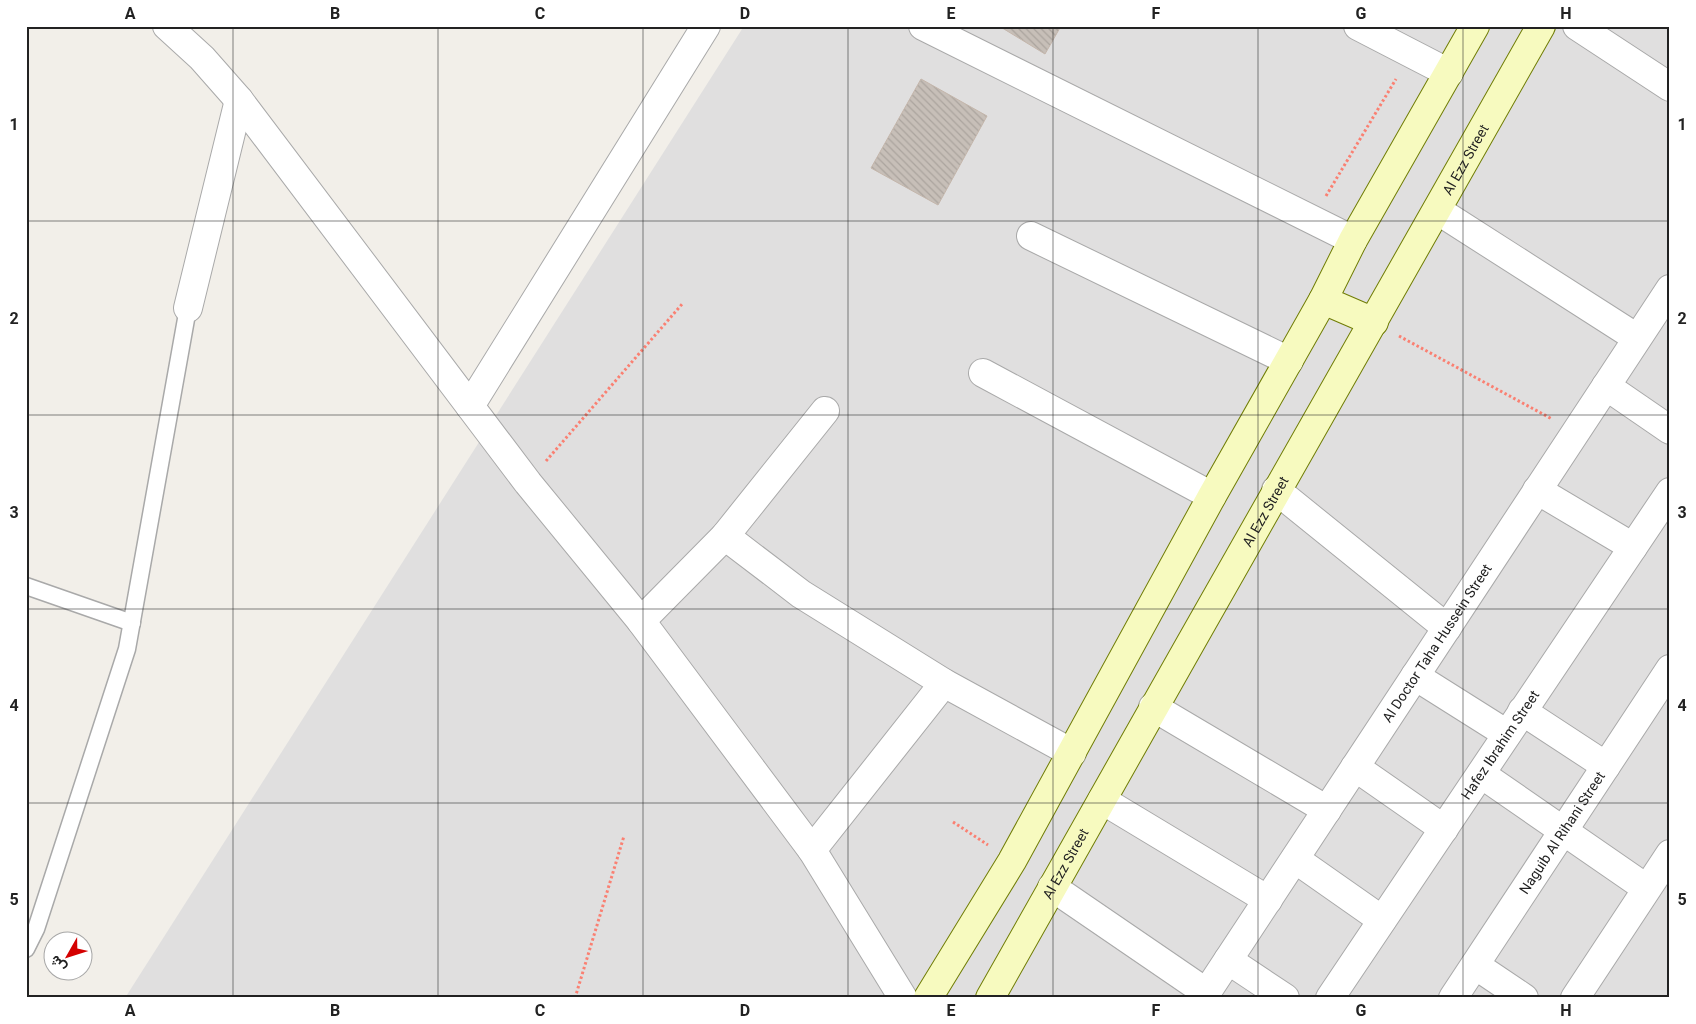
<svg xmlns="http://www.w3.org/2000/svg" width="1696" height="1024" font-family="Roboto,Vazirmatn,sans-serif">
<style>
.residential{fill:#e0dfdf}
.building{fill:url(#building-back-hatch);stroke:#c4b6ab}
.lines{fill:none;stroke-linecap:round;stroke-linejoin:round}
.lane-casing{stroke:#a9a9a9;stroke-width:19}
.street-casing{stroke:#a9a9a9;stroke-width:30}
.secondary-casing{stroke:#707d05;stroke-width:30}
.path{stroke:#fa8072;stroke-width:3;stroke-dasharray:2.5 2.5;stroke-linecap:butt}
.lane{stroke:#fff;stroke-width:16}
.street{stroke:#fff;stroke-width:28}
.secondary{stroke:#f7fabf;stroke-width:28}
.grid{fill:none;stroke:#222;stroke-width:1;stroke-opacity:0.55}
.labels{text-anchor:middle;stroke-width:4;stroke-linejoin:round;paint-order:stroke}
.street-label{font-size:14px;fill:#222;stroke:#fff}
.neatline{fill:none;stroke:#222;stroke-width:2}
.grid-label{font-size:16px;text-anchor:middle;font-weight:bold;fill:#222}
</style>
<defs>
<pattern id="building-back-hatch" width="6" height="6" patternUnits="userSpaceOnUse" patternTransform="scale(1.25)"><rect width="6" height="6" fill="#c7bfb8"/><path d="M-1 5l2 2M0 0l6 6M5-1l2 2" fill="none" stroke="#aba49e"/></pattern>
</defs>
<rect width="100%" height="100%" fill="#f2efe9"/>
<polygon class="residential" points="744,26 1670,26 1670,998 125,998"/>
<g class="building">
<polygon points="999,26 1061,26 1045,54"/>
<polygon points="921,79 987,116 938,205 871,168"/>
</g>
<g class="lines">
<defs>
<g id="lane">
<polyline points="26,586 132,623"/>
<polyline points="26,949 36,929 127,649 188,308"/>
</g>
<g id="street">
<polyline points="167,26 202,58 239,100 528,483 641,621 812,850 903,998"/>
<polyline points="923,26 1353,240"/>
<polyline points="1358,26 1449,73"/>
<polyline points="1577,26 1670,87"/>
<polyline points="1437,210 1637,338"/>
<polyline points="1031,236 1289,361"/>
<polyline points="188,308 239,100"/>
<polyline points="983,373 1212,496"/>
<polyline points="1606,386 1670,430"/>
<polyline points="470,406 706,26"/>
<polyline points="1276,490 1447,628"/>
<polyline points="1537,490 1633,547"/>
<polyline points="725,536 801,594 944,683 1072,753"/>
<polyline points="641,621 725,536 825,411"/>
<polyline points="1415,676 1507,734"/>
<polyline points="1153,707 1327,810"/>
<polyline points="1522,711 1606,766"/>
<polyline points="1355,767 1444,829"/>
<polyline points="1481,774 1646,888"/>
<polyline points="1102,800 1268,900"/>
<polyline points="812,850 944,683"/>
<polyline points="1295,859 1382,920"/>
<polyline points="1052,887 1207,993"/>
<polyline points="1228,960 1285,998"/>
<polyline points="1475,965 1524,998"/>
<path id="s1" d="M1203,998L1670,289"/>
<path id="s2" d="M1330,998L1670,492"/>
<path id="s3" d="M1453,998L1670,669"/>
<polyline points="1575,998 1670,854"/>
</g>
<g id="secondary">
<polyline points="1323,300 1374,322"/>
<polyline points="928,998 1012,861 1212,496 1323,300 1353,240 1475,26"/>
<path id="s4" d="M990,998C1172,673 1358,351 1541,26"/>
</g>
</defs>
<use href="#lane" class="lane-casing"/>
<use href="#street" class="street-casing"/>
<use href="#secondary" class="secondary-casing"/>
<g class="path">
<polyline points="1326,196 1396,79"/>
<polyline points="1399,336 1552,419"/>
<polyline points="546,461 683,303"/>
<polyline points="953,822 988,845"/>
<polyline points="575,998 624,836"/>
</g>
<use href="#lane" class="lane"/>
<use href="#street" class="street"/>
<use href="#secondary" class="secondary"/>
</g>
<path class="grid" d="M233,26V998M438,26V998M643,26V998M848,26V998M1053,26V998M1258,26V998M1463,26V998M26,221H1670M26,415H1670M26,609H1670M26,803H1670"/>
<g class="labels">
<g class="street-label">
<text dy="5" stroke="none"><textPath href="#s4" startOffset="964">Al Ezz Street</textPath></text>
<text dy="5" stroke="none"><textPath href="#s4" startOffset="559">Al Ezz Street</textPath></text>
<text dy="5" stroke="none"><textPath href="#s1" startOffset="425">Al Doctor Taha Hussein Street</textPath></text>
<text dy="5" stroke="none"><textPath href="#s2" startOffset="305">Hafez Ibrahim Street</textPath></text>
<text dy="5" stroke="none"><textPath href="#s3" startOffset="198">Naguib Al Rihani Street</textPath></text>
<text dy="5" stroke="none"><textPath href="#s4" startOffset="154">Al Ezz Street</textPath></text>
</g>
</g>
<rect width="1696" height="1024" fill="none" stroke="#ffffff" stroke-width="55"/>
<g transform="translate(68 956) rotate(231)"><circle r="24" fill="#ffffff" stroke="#a7a7a7"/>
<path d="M0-4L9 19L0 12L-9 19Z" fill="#d40000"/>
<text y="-8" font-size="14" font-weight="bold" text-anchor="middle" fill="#222222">ش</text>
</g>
<rect x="28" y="28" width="1640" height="968" class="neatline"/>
<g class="grid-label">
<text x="130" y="19">A</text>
<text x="335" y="19">B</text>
<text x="540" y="19">C</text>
<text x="745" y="19">D</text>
<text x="951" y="19">E</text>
<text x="1156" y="19">F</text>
<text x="1361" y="19">G</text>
<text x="1566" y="19">H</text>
<text x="14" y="130">1</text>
<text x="1682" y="130">1</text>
<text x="14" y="324">2</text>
<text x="1682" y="324">2</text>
<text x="14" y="518">3</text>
<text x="1682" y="518">3</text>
<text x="14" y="711">4</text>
<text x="1682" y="711">4</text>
<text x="14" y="905">5</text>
<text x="1682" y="905">5</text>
<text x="130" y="1016">A</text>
<text x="335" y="1016">B</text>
<text x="540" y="1016">C</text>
<text x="745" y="1016">D</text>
<text x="951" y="1016">E</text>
<text x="1156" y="1016">F</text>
<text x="1361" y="1016">G</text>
<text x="1566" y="1016">H</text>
</g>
</svg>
